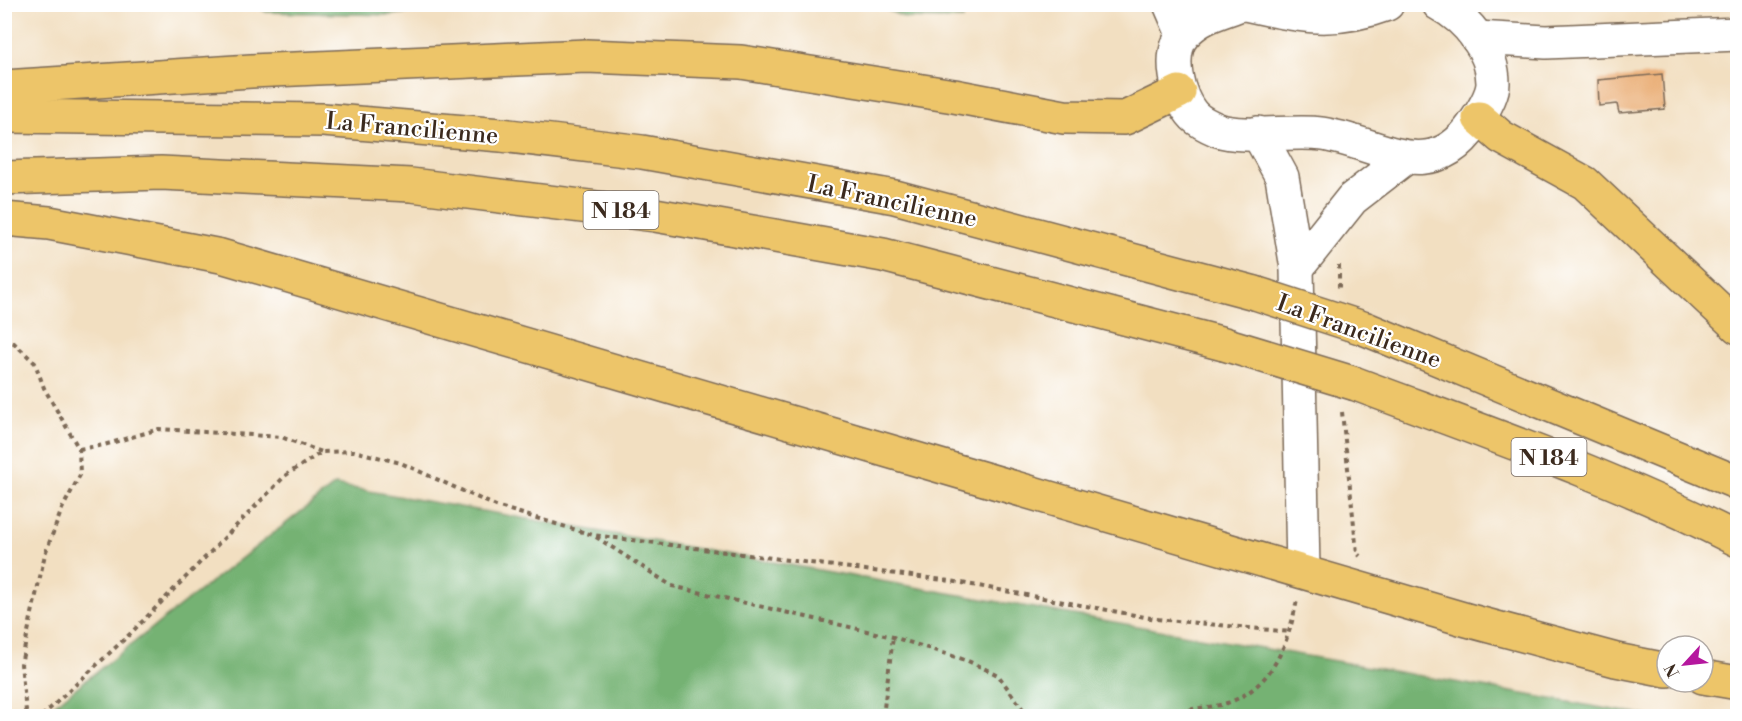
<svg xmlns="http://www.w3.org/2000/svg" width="1742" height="721" font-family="'Libre Bodoni',serif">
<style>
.forest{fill:#74b273;stroke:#586e48;stroke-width:1.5}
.building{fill:#e9aa6f}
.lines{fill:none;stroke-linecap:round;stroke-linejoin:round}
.minor-casing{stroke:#7b6957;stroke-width:36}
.highway-casing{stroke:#7b6957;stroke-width:36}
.path{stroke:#7b6957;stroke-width:4;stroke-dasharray:4.5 4.5;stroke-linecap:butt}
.minor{stroke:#fff;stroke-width:33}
.highway{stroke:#edc569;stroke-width:33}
.highway-bridge-casing{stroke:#7b6957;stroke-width:36;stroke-linecap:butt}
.highway-bridge{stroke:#edc569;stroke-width:33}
.labels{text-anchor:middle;stroke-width:4.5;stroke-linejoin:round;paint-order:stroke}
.shield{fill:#fff;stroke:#766a62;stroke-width:1.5}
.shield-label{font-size:22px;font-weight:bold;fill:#3b2a1e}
.street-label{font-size:24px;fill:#3b2a1e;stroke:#fff}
</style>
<rect width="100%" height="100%" fill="#fff"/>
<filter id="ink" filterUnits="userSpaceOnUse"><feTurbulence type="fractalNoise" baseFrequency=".0167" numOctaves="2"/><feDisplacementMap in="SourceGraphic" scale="12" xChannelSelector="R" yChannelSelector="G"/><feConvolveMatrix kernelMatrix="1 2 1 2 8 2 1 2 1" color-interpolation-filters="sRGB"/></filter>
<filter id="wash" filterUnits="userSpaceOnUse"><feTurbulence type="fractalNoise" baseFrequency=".008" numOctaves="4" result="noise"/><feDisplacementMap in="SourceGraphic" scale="24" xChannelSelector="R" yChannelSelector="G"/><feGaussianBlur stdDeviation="1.35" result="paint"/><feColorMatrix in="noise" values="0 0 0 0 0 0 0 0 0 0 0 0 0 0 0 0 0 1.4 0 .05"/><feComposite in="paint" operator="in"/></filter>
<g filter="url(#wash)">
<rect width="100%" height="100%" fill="#f2dfc1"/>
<g class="forest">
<polygon points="255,5 463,5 391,15 266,12"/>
<polygon points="875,5 963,5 963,19 906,18"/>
<polygon points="335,485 1648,716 40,716"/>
</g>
<g id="blocks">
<polygon class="building" points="1662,74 1665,109 1619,113 1617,104 1599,106 1598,80"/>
</g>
</g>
<g filter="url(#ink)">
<use href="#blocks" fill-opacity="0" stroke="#7b6957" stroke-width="1.5"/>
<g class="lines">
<defs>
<g id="minor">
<polyline points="1170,4 1183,34"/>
<path d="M1241,4C1221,12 1200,16 1185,33C1166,53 1177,98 1194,116C1199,121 1211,127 1218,130C1243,139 1294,130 1322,134C1379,142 1430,188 1474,124C1481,114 1493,95 1493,83C1493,50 1467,19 1439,4"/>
<path d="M1245,4C1299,16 1333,24 1387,4"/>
<polyline points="1477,38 1546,42 1738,34"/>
<polyline points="1258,133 1282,177 1297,268 1303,570"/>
<polyline points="1297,268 1352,199 1405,158"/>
</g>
<g id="highway">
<polyline points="4,87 251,71 586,56 741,62 954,96 1064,117 1125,118 1179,92"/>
<polyline points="4,116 323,120 501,135 642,152 895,197 1255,293"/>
<polyline points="1479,118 1501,137 1585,183 1738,327"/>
<polyline points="4,178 161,173 411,185 655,215 883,255 1224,344"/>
<polyline points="4,219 49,223 221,256 1467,620 1616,660 1667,670"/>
<polyline points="1366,329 1738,483"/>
<path d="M1356,384C1484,432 1615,477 1738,540"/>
<polyline points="1703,677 1738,683"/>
</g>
</defs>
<use href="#minor" class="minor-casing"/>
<use href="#highway" class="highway-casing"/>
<g class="path">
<polyline points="1339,265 1339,288"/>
<polyline points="4,340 14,343 35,363 44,388 79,449 80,475 62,509 45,554 21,664 26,711 23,716"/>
<polyline points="1342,412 1357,553 1360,556"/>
<polyline points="79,449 104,445 159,429 281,437 322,452"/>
<polyline points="596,537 672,586 893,637 968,661 998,675 1022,708 1024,716"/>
<polyline points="42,716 131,633 286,475 322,452 354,451 401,463 496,506 593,535 951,581 1156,619 1291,632"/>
<polyline points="883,716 893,637"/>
<path d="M1173,716C1190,706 1209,709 1227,703C1273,687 1288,644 1297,600"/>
</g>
<use href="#minor" class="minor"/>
<use href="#highway" class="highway"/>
<defs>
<g id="highway-bridge">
<polyline points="1255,293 1366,329"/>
<polyline points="1224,344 1356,384"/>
</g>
</defs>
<use href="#highway-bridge" class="highway-bridge-casing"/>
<use href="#highway-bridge" class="highway-bridge"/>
</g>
</g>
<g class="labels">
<g class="shield">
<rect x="583.5" y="191" width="75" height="38" rx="4.5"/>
<rect x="1511.5" y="438" width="75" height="38" rx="4.5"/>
</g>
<g class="shield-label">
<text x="621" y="218">N 184</text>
<text x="1549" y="465">N 184</text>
</g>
<g class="street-label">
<text transform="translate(412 128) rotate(5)" y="8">La Francilienne</text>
<text transform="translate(892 201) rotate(12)" y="8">La Francilienne</text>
<text transform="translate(1359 331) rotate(20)" y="8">La Francilienne</text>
</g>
</g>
<rect width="1742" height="721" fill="none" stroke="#fff" stroke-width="24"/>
<g transform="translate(1685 664) rotate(243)"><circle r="28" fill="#ffffff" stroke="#b1aaa5" stroke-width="1.5"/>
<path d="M0-4.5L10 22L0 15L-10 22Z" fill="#b5179e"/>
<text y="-9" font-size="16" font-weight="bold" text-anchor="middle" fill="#3b2a1e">N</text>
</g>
</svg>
